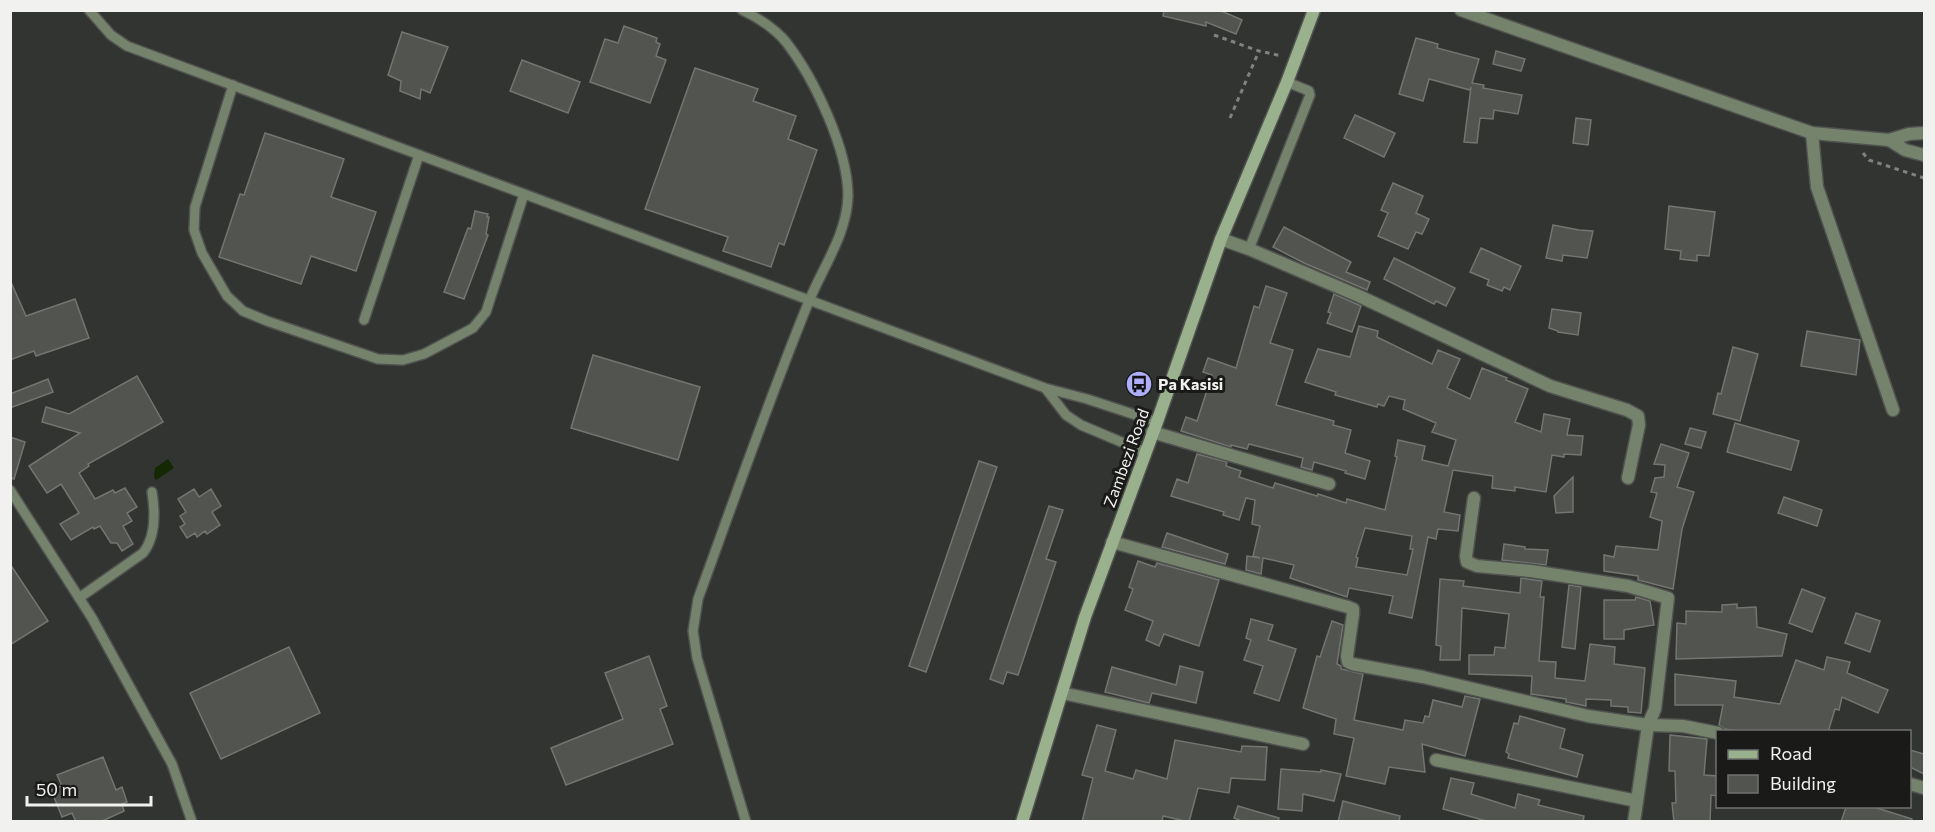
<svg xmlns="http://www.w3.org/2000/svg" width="1935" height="832" font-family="Commissioner,sans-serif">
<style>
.water{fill:#132803}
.building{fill:#525450;stroke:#727570;stroke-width:1.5;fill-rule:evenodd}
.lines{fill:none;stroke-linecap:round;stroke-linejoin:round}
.service-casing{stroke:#50524f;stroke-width:12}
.minor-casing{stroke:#50524f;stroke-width:15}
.secondary-casing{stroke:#50524f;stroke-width:15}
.path{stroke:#80827f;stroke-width:3;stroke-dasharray:4.5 4.5;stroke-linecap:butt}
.service{stroke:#75836d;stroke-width:9}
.minor{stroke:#75836d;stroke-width:12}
.secondary{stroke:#9ab18d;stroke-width:12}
.labels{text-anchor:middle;stroke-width:6;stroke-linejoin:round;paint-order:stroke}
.poi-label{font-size:16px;font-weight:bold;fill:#f1f2f0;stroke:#1a1b19;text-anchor:start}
.street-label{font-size:16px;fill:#f1f2f0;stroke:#1a1b19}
</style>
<rect width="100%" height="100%" fill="#313430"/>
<polygon class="water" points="168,459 174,468 156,480 154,477 155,468"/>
<g class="building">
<polygon points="1164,10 1219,10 1242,20 1236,34 1206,22 1206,26 1163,16"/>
<polygon points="624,26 657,38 656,42 660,44 656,56 666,60 650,103 590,82 605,39 618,43"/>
<polygon points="402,32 448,47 430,93 421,89 420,99 400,91 401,81 388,75"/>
<polygon points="1416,38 1438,44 1437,48 1479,59 1472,83 1484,85 1483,88 1522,95 1518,114 1494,110 1493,119 1480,118 1477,143 1464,142 1471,87 1470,90 1429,79 1423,101 1399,94"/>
<polygon points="1496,51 1525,59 1521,71 1493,64"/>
<polygon points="522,60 580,82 568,113 510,91"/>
<polygon points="695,68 758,89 753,101 796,116 788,139 817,150 784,245 779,243 771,267 723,251 728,237 645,209"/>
<polygon points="1355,115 1395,133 1384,157 1344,138"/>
<polygon points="1576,118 1591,120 1588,145 1573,143"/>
<polygon points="265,133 344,159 331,197 376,212 356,271 311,256 301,284 219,257 240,194 244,195"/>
<polygon points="1393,183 1423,196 1416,213 1429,219 1422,234 1416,232 1408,249 1378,236 1388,213 1381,210"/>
<polygon points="1669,206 1715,212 1709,256 1697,255 1697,261 1680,259 1681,251 1665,249"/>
<polygon points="475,211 488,214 487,217 489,217 486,234 488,235 464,299 444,292 468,228 471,229"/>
<polygon points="1553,225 1579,230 1593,231 1587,258 1563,255 1562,261 1546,258"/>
<polygon points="1284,227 1351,262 1346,272 1370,282 1367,290 1304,263 1273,247"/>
<polygon points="1481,248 1521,266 1510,290 1504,287 1502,291 1487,285 1489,280 1470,272"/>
<polygon points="1394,258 1455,288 1446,306 1436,301 1434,304 1384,279"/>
<polygon points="10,280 26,316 75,299 89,338 36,356 34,351 10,360"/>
<polygon points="1266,286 1287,293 1270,343 1293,350 1276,405 1334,421 1333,425 1351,430 1345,453 1370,461 1365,479 1345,473 1346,471 1314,462 1312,470 1301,467 1303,458 1249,444 1247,449 1231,445 1231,447 1181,431 1186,417 1197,421 1212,375 1203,372 1208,358 1236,368 1254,306 1259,308"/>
<polygon points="1334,294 1361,306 1352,332 1327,323 1331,313 1328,312"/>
<polygon points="1552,309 1581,313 1578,335 1558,332 1558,331 1549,328"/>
<path d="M1359,326L1378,331L1377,337L1432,364L1438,350L1460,359L1447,388L1470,399L1482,368L1507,378L1506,380L1528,389L1515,422L1541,432L1544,414L1570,419L1567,435L1583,436L1581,455L1564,454V457L1552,455L1546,492L1515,487V491L1492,488L1493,476L1453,470L1444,512L1460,515L1458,531L1438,529L1436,539L1428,537L1412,618L1389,613L1393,596L1349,588L1347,597L1290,578L1294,565L1263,558L1261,574L1246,570L1247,556L1260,558L1253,556L1260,526L1252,524L1255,500L1246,498L1239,520L1223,515L1224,512L1171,496L1177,479L1188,483L1197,454L1227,462L1226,466L1241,471L1239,477L1273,488L1275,483L1317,496L1318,494L1346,503L1347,499L1385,510L1397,457L1395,456L1398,440L1425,446L1422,460L1448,466L1456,440L1432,432L1436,423L1403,409L1405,400L1389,396L1384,406L1378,404L1377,407L1335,395L1336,392L1305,382L1318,349L1350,357ZM1365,528L1412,536L1410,549H1413L1407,575L1356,567L1358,558L1356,557Z"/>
<polygon points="1807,331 1860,340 1856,375 1801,366"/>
<polygon points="1733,347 1758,354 1740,421 1713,414 1718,393 1721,394"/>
<polygon points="593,355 700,387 678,460 571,428"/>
<polygon points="137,376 163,422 88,464 89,466 79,473 95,499 113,490 115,493 125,488 137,507 127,513 132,521 123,526 133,544 122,551 117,543 111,543 100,526 94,529 93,527 71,540 60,524 79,513 61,484 47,493 29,466 80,433 42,422 46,407 69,414"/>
<polygon points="48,379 53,392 10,408 10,394"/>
<polygon points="1735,423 1799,441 1791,470 1727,452"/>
<polygon points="1690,428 1706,432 1701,448 1685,444"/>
<polygon points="10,437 25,442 14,479 10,478"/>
<polygon points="1661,444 1689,453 1677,487 1694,492 1682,529 1673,589 1638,580 1638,576 1604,571 1604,555 1614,557 1616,546 1658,550 1662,521 1650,517 1657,493 1651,492 1655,478 1664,477 1665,465 1654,464"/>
<polygon points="979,461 997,467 926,672 909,666"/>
<polygon points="1573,477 1573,512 1556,513 1554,496"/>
<polygon points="194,489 199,497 211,489 221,506 212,512 220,525 207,534 205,531 197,537 195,533 187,538 180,527 185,524 180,516 186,512 178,499"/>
<polygon points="1784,497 1822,510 1817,526 1778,513"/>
<polygon points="1049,506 1063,510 1046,559 1056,562 1018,675 1007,672 1003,684 990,679"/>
<polygon points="1167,533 1228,554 1225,564 1162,547"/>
<polygon points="1504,544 1525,547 1525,549 1548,550 1546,565 1502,560"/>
<polygon points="1138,561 1155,567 1157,563 1219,580 1199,646 1164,634 1159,646 1146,640 1153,621 1125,610 1133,589 1129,587"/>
<polygon points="10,564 48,621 10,645"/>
<polygon points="1521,578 1542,581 1540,597 1544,597 1539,661 1556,662 1555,678 1585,681 1590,644 1615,647 1614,664 1645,668 1641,713 1628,712 1628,707 1611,706 1611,700 1586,699 1586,706 1566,702 1566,699 1531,694 1532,676 1469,674 1469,655 1494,655 1495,647 1505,648 1509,614 1462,608 1460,660 1440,660 1441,646 1436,645 1440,579 1464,581 1463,586 1520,593"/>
<polygon points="1569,585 1581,587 1575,649 1562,647"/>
<polygon points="1802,589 1825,598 1812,632 1789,623"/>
<polygon points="1636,597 1650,601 1654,625 1624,630 1624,639 1604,639 1604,600 1635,600"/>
<polygon points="1737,604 1737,608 1756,607 1757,627 1787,634 1782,656 1676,659 1677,623 1686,624 1686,611 1722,612 1722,605"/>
<polygon points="1856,613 1880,621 1870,652 1845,643"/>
<polygon points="1251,619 1273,625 1268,640 1296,649 1279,701 1254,693 1263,666 1244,660 1251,640 1246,638"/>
<polygon points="1332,621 1343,625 1337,664 1341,666 1341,669 1363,674 1354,720 1403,730 1405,720 1423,723 1425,716 1429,717 1433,700 1462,707 1465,696 1480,699 1465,756 1422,744 1425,772 1389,767 1385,784 1346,776 1354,738 1334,734 1336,719 1303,708 1317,656 1320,657"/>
<polygon points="289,647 320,713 221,759 190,693"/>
<polygon points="649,656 667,706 660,709 673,744 566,785 551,748 623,719 605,673"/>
<polygon points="1827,657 1850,662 1847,673 1888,690 1878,713 1842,697 1839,710 1835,709 1828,732 1739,732 1725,729 1719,725 1723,705 1675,705 1675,674 1736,681 1734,697 1780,704 1796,660 1824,670"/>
<polygon points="1180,666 1203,672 1196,703 1152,693 1149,703 1105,692 1112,667 1176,685"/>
<polygon points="1520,716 1565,729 1560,748 1583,755 1577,777 1508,758 1509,754 1506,752 1514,723 1518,724"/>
<polygon points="1097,725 1116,730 1105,771 1133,779 1136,770 1167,779 1175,740 1241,752 1242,746 1267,747 1265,780 1231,778 1229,793 1198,788 1189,822 1163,816 1162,822 1082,822 1093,778 1082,775"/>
<polygon points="1670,735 1707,739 1704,775 1718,776 1718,796 1711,795 1710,822 1674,822 1672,803 1676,803 1675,771 1669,771"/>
<polygon points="1910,750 1924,754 1924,774 1910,767"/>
<polygon points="103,757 116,790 122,787 127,802 122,804 124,811 100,822 76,822 72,813 62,817 51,790 62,786 57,775"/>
<polygon points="1281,769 1321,772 1321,770 1341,774 1334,801 1303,794 1302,811 1278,809"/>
<polygon points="1451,778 1474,783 1471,794 1515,808 1518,794 1540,800 1538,805 1584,816 1583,822 1490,822 1443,809"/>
<polygon points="1343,801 1400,816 1399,822 1338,822"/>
<polygon points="1238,806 1279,818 1278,822 1244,822 1234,818"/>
<polygon points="1846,807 1874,807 1912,819 1911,822 1841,822"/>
</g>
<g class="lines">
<defs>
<g id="service">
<polyline points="89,10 111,35 127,46 1045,388 1087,399 1157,422"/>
<path d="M742,10C757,17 775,29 786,42C814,78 848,149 848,196C847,234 823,267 809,301C769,399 734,500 698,599L693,631L697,658L746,822"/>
<polyline points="233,85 195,207 194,230 202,253 227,296 243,311 267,321 378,359 403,360 424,354 473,328 486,312 524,194"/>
<polyline points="1249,249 1310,95 1309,91 1287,82"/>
<polyline points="364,320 419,155"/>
<polyline points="1046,389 1066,415 1081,425 1145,452"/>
<polyline points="10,490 92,618 172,764 192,822"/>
<path d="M79,598L143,553C156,537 155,511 152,492"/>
</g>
<g id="minor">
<polyline points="1461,10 1812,133 1889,140 1909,134 1924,133"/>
<polyline points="1812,133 1817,187 1893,410"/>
<polyline points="1889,140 1905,150 1924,155"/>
<polyline points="1221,239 1249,249 1359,296 1550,386 1627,410 1638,416 1639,425 1628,478"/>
<polyline points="1152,432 1329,484"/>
<polyline points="1474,498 1466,556 1467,562 1477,566 1531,571 1628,586 1668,598 1655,709 1648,725 1634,822"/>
<polyline points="1112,542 1348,607 1353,609 1353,614 1347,656 1348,662 1352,664 1423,677 1588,716 1648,725 1683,726 1718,733"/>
<polyline points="1062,693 1303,744"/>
<polyline points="1436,760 1637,801"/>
<polyline points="1910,784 1924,788"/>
</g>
<polyline id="secondary" points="1022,822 1085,617 1157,422 1221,239 1287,82 1314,10"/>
</defs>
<use href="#service" class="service-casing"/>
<use href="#minor" class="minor-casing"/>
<use href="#secondary" class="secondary-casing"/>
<g class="path">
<polyline points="1214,35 1259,51 1282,56"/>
<polyline points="1230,118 1259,51"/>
<polyline points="1863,153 1869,160 1924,178"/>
</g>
<use href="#service" class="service"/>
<use href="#minor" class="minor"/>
<use href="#secondary" class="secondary"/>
</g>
<defs>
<symbol id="bus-disc" viewBox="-11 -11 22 22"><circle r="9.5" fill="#afaefa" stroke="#1a1b19"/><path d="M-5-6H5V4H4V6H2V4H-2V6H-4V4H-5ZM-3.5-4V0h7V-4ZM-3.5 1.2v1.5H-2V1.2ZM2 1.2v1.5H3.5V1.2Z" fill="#111"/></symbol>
</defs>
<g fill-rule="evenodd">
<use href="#bus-disc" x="1124" y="369" width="30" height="30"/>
</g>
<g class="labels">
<g class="poi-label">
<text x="1158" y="390">Pa Kasisi</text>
</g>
<g class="street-label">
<text transform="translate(1126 458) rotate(-70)" y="6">Zambezi Road</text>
</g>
</g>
<rect width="1935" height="832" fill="none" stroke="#f1f2f0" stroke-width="24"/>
<rect x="1716" y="730" width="195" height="78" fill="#1a1b19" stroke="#70716f" stroke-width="1.5"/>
<rect x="1728" y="750" width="30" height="9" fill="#9ab18d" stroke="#70716f" stroke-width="1.5"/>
<text x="1770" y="760" font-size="18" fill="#f1f2f0">Road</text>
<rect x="1728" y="775" width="30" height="18" fill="#525450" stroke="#70716f" stroke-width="1.5"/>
<text x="1770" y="790" font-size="18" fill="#f1f2f0">Building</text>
<path d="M27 796v9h124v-9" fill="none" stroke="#f1f2f0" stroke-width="3"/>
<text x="36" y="796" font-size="18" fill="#f1f2f0" stroke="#1a1b19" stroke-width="4.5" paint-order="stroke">50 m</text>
</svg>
